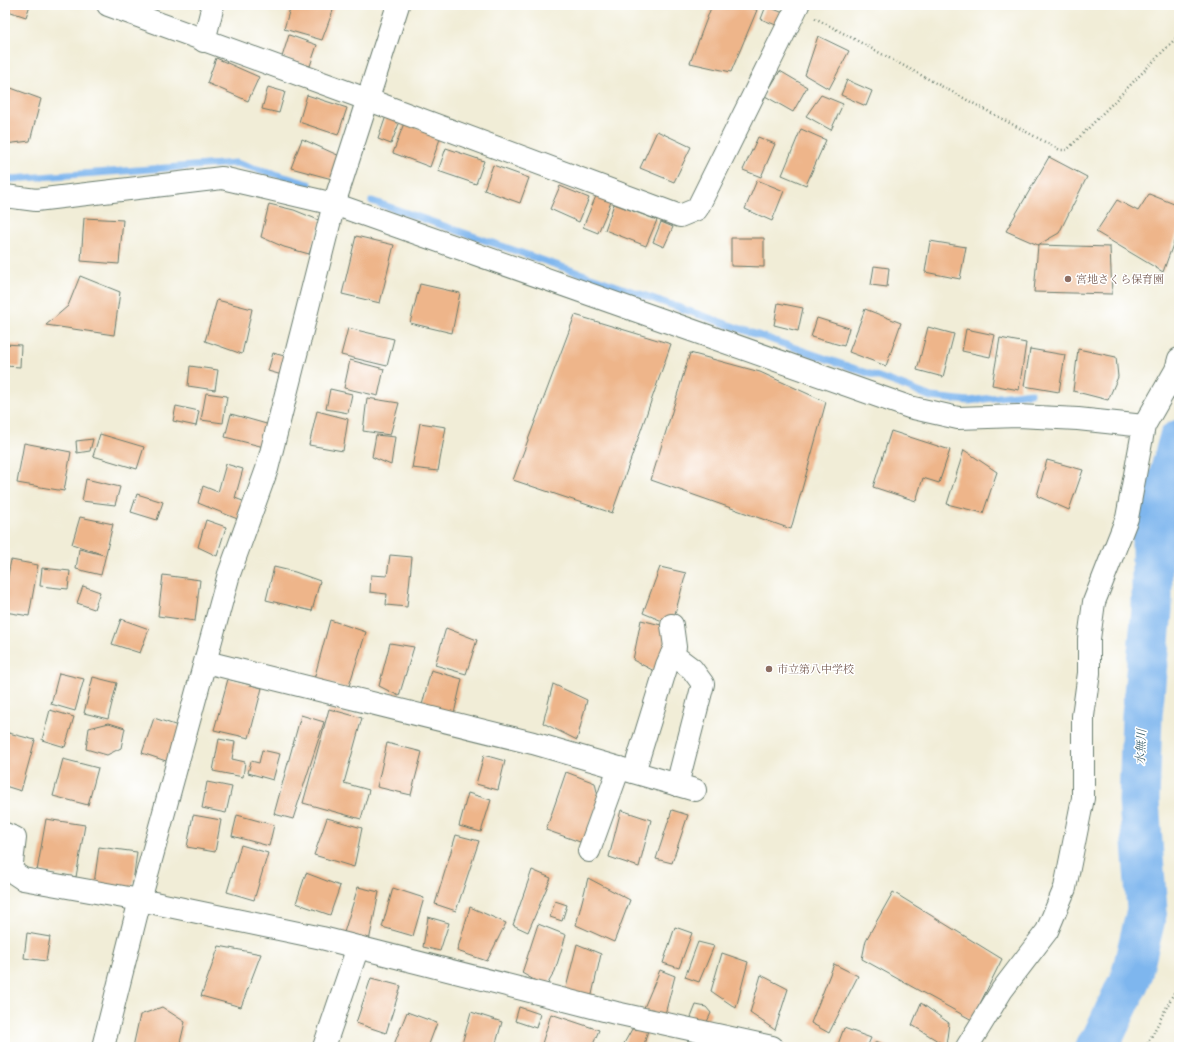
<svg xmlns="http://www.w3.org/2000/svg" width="1184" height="1052" font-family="Alegreya,'Noto Serif JP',serif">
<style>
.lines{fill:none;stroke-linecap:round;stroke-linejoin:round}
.stream{stroke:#7eb6ee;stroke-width:7}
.river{stroke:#7eb6ee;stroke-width:41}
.building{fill:#eeb58a}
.minor-casing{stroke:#687b6d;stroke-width:24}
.path{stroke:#687b6d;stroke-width:2.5;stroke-dasharray:1 3;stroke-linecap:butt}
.minor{stroke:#fff;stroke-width:22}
.education-dot{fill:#8d6e63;stroke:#fff;stroke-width:1.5}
.labels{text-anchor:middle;stroke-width:3;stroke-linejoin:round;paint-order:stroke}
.education-label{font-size:11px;fill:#785e54;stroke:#fff;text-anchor:start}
.water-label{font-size:12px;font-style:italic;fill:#3c616c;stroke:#fff}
</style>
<rect width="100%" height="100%" fill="#fff"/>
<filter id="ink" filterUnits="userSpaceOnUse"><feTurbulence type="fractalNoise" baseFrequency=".025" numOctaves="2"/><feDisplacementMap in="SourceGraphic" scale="8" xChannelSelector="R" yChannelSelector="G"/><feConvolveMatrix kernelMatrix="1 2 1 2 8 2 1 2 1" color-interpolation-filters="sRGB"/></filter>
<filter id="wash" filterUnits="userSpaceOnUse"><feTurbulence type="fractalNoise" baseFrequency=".012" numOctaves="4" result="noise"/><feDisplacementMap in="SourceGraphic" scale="16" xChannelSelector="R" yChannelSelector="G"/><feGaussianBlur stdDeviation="0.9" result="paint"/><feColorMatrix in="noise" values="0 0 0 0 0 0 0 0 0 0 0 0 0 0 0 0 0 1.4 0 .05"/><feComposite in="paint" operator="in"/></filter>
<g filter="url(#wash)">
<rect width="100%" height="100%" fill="#f1edd7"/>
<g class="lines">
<g class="stream">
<polyline points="5,178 11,179 236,163 309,184"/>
<polyline points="372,201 896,383 931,397 969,401 1030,393"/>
<polyline points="1164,435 1179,440"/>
</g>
<polyline class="river" points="1096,1047 1102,1039 1131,977 1147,910 1139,801 1142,715 1152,610 1152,540 1179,440"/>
</g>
<g id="blocks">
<g class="building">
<polygon points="5,5 30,5 26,17 5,10"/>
<polygon points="291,5 335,5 322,40 284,29"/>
<polygon points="712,5 743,5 757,10 731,72 690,63"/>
<polygon points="766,6 791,16 786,29 761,19"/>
<polygon points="289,35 317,45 310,66 282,57"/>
<polygon points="818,36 849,51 829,89 805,75"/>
<polygon points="216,58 259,77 248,101 207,83"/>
<polygon points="780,71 807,87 793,112 765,96"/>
<polygon points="847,80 872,91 866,106 841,95"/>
<polygon points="268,87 285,92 279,113 262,109"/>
<polygon points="11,88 41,99 30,141 5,144 5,108"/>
<polygon points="307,95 347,108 338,135 299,122"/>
<polygon points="821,95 843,104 831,130 806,116"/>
<polygon points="386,116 400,121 391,144 378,139"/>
<polygon points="404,123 441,136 430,167 393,153"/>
<polygon points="801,129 826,140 806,185 782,175"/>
<polygon points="657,131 691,147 674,182 640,168"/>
<polygon points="758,137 775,144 761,177 743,170"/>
<polygon points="302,139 342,157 332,179 291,168"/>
<polygon points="446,148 484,161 476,184 438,171"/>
<polygon points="1049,157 1087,177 1059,233 1038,245 1006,231"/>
<polygon points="493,165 529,178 520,203 484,190"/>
<polygon points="757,180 784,191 772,221 745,209"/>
<polygon points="560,186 589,198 579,222 550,209"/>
<polygon points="1149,194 1179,206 1179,228 1163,272 1096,232 1117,200 1138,211"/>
<polygon points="596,196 611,202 598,233 583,227"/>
<polygon points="269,204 294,210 321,221 309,254 284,247 261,237"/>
<polygon points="614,204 657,220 646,246 605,230"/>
<polygon points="84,218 123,220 119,264 81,261"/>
<polygon points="661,222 673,227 664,247 653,242"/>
<polygon points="356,236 394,245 380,303 342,294"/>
<polygon points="731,238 764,238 764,267 731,266"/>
<polygon points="930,241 966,247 960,279 925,272"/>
<polygon points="1038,245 1110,247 1112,294 1034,292"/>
<polygon points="874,266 889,268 887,287 871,285"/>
<polygon points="80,276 120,292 114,335 46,325 68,306"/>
<polygon points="420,284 460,293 452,333 410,323"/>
<polygon points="217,300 252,309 242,354 205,341"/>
<polygon points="778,303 803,308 798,331 774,325"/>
<polygon points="865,309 901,323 886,366 849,352"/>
<polygon points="575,315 671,344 612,513 513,480"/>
<polygon points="817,318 849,328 844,346 811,337"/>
<polygon points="928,327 954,334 943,377 917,370"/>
<polygon points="348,328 394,339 387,366 341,355"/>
<polygon points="966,329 995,335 990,357 962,351"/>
<polygon points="1000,338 1026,343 1019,390 992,385"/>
<polygon points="5,344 21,345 20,367 5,366"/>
<polygon points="1030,349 1065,355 1059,392 1024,386"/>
<polygon points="1078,349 1116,357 1118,377 1108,400 1073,391"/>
<polygon points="273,353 288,357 282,375 268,371"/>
<polygon points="690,353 760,372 826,402 791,529 651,480"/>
<polygon points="350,360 384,369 378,396 344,388"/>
<polygon points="190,366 218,370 215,390 188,386"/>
<polygon points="330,389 352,394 348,413 326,409"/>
<polygon points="206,393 227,396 223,423 201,420"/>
<polygon points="367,398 399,403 390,435 363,431"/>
<polygon points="176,406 199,411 196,426 173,421"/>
<polygon points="317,411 348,419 343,451 309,445"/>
<polygon points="231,414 270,425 264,447 225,437"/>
<polygon points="420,423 446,427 438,471 412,468"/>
<polygon points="891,431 950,450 939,483 923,478 916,501 873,487"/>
<polygon points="100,434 144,447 137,469 93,456"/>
<polygon points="376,435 395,437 391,465 372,457"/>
<polygon points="93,439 90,451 77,453 76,441"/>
<polygon points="24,443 71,452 64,491 17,483"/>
<polygon points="964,450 997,472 983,513 947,504"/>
<polygon points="1047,460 1083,470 1069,510 1037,496"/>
<polygon points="226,464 243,469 235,498 248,503 240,520 198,503 203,486 218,492"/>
<polygon points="86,479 120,487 115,505 82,501"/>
<polygon points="137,494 163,502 157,520 131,512"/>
<polygon points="80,517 113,524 101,575 76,569 79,549 104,555 72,544"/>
<polygon points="206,520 226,527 217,556 198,547"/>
<polygon points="390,555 412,557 407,607 386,605 387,594 370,592 371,575 387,576"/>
<polygon points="11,560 38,565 29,616 5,612 5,590"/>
<polygon points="274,567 295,572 320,581 312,611 266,600"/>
<polygon points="660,567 686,573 672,625 643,613"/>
<polygon points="42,568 70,571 68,589 40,586"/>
<polygon points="163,575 200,580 195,621 158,616"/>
<polygon points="83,586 100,592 94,609 77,603"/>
<polygon points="121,619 149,629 140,653 112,644"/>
<polygon points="330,620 366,632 348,689 314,679"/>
<polygon points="641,620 681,630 664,676 633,660"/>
<polygon points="446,628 477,640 466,674 435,665"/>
<polygon points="390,643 414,647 399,696 379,686"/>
<polygon points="431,670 462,679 453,718 421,709"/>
<polygon points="59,673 84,679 75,711 51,704"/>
<polygon points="93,677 117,683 108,719 84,713"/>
<polygon points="228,679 262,688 249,738 214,730"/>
<polygon points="553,684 587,700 577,740 543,723"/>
<polygon points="329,709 362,718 344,783 369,790 361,819 303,803"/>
<polygon points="50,710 74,717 65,747 42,740"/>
<polygon points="301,715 324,722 293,819 274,814"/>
<polygon points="154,718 181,727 169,762 142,753"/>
<polygon points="109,723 125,728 121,748 107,755 86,749 89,728"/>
<polygon points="5,732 35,740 21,791 5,786"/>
<polygon points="219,739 235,742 232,759 245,762 243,777 213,771"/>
<polygon points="387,743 422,752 411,795 377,787"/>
<polygon points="262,750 280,754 273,780 248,773 251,761 259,763"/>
<polygon points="484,755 505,761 498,790 476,784"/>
<polygon points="63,759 98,768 88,805 53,796"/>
<polygon points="566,772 595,783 599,801 583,843 546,830"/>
<polygon points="207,782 232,787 226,813 202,808"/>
<polygon points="468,793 491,800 481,832 459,826"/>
<polygon points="621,810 651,820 639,867 609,857"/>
<polygon points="672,810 688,815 672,863 656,859"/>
<polygon points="193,815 221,820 215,852 187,847"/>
<polygon points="237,815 274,825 269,846 232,836"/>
<polygon points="327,818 362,828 354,867 314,855"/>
<polygon points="46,819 85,825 76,877 37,871"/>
<polygon points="456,835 479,841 456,911 435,904"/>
<polygon points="241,845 268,853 254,900 227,892"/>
<polygon points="99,847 137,852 132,890 94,884"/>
<polygon points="532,870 551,878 528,932 513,925"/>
<polygon points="306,873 340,886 330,915 296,903"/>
<polygon points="588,878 630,900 614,942 576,925"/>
<polygon points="358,887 379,892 368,946 342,939"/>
<polygon points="393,888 424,898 413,936 382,927"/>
<polygon points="893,892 1002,959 972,1020 862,959 866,940"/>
<polygon points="555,901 567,905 562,921 550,917"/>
<polygon points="470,907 506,923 487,961 457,951"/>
<polygon points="428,917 449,923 440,951 423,947"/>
<polygon points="538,924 566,935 555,971 546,987 522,973"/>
<polygon points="675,927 692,933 679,968 663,963"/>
<polygon points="27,933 50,937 46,961 24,958"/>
<polygon points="698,942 714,946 699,982 685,977"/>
<polygon points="577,944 601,954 591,999 565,992"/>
<polygon points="219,946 261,954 241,1007 201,996"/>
<polygon points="722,953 748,962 736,1008 711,991"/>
<polygon points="834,964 858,976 829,1033 811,1023"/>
<polygon points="660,970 675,976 664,1018 643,1010"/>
<polygon points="761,975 788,989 775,1030 750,1013"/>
<polygon points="371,978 401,986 386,1033 356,1023"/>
<polygon points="921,1003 949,1023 946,1046 912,1025"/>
<polygon points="696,1005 706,1007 711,1013 706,1024 690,1020"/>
<polygon points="162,1007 185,1022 179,1047 133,1047 140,1015"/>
<polygon points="519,1007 540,1014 536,1028 515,1021"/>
<polygon points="407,1012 437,1023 428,1047 393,1047"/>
<polygon points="471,1012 502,1022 495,1047 461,1047"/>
<polygon points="551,1014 599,1030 592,1047 541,1047"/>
<polygon points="844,1028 871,1038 867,1047 837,1047"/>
<polygon points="632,1029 648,1030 644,1045 650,1047 622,1047"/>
<polygon points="711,1037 733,1047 705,1047"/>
<polygon points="876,1041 889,1047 873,1047"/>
</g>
</g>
</g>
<g filter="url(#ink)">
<use href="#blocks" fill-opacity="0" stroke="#687b6d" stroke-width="1"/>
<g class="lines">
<defs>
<g id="minor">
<polyline points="108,5 369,100 680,216 697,209 798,5"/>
<polyline points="204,41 213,5"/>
<polyline points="5,196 36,200 222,178 334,204 909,407 958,418 1018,416 1078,419 1144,426"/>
<polyline points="672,654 692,669 703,684 677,785"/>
<polyline points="206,662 533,743 695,790"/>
<polyline points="634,772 667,665 675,647 672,625"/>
<polyline points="5,834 15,838 11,871 23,879 140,900 322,938 616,1013 772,1047"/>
<polyline points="589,851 619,768"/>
<polyline points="103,1047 140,900 229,574 267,469 334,204 398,5"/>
<polyline points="324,1047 358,947"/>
<polyline points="967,1047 1002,990 1047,931 1065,888 1083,798 1083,716 1089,673 1089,639 1094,602 1127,518 1144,426 1176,370 1179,359"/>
</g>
</defs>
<use href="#minor" class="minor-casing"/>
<g class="path">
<polyline points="815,18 1060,150 1067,150 1179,35"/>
<polyline points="1146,1047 1176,989 1179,978"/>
</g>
<use href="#minor" class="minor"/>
</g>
</g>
<g class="education-dot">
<circle cx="1068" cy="279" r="4"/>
<circle cx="769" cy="669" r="4"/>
</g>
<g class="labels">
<g class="education-label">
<text x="1076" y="283">宮地さくら保育園</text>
<text x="777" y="673">市立第八中学校</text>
</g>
<g class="water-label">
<text transform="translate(1141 747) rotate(-88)" y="4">水無川</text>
</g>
</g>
<rect width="1184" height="1052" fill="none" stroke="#fff" stroke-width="20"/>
</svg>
